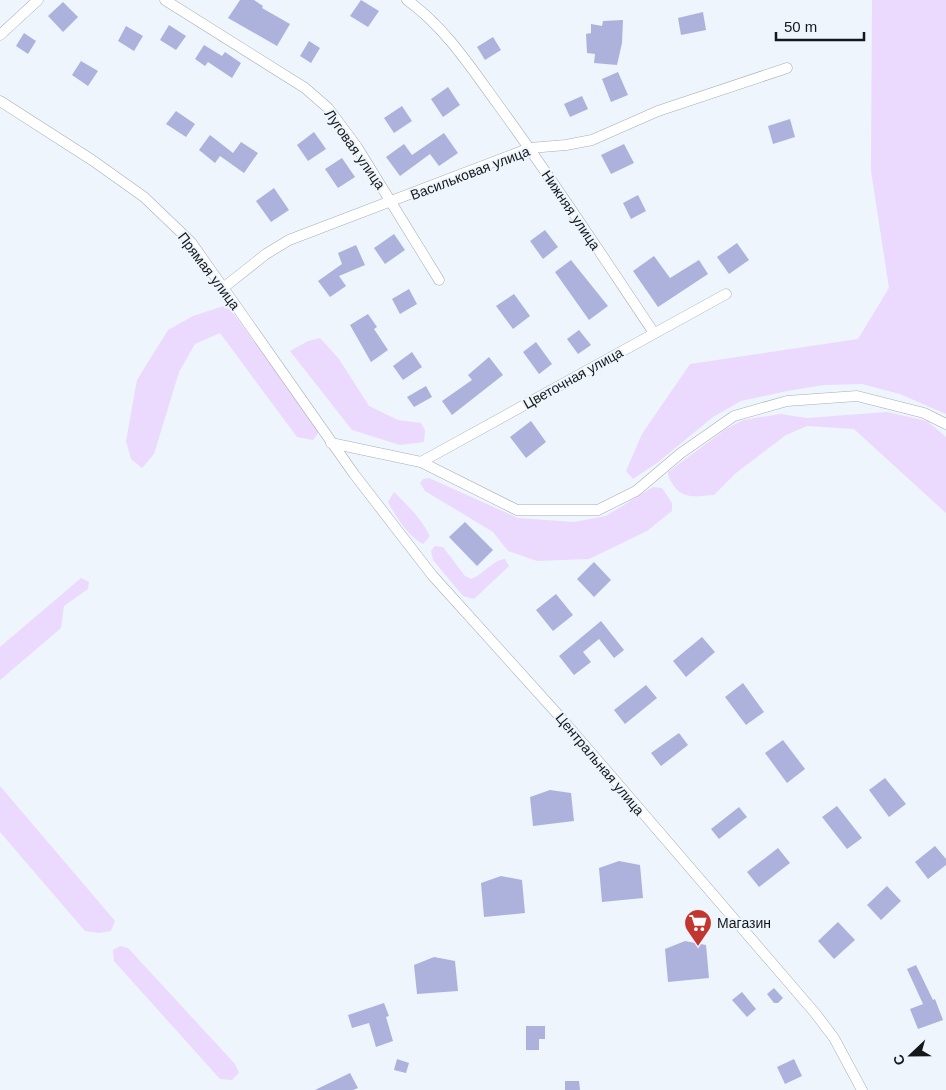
<svg xmlns="http://www.w3.org/2000/svg" width="946" height="1090" font-family="Helvetica,sans-serif">
<style>
.green{fill:#ebdafd}
.building{fill:#adb2dd}
.lines{fill:none;stroke-linecap:round;stroke-linejoin:round}
.street-casing{stroke:#a7aeb5;stroke-width:11}
.street{stroke:#fff;stroke-width:10}
.labels{text-anchor:middle;stroke-width:4;stroke-linejoin:round;paint-order:stroke}
.street-label{font-size:14px;fill:#15181a;stroke:#eef5fd}
.poi-label{font-size:14px;fill:#15181a;stroke:#eef5fd;text-anchor:start}
</style>
<rect width="100%" height="100%" fill="#eef5fd"/>
<g class="green">
<polygon points="872,0 946,0 946,414 900,394 862,384 824,385 787,391 741,401 713,417 657,463 633,479 626,471 642,434 690,364 858,339 889,288 871,171"/>
<polygon points="227,305 320,431 313,440 297,437 220,333 195,344 179,372 154,454 142,468 131,459 126,441 137,380 168,330 193,316"/>
<polygon points="320,338 339,359 369,406 398,420 421,423 425,430 424,442 400,445 352,430 290,351 308,341"/>
<path d="M887,412L927,421L946,437V513L854,429L807,426L786,435L736,473L714,495C698,496 684,500 674,486C671,481 668,478 668,472L726,429L743,420L780,414L807,418Z"/>
<polygon points="429,478 518,518 574,522 606,516 653,487 662,488 672,503 672,511 647,531 589,559 537,561 508,551 493,532 425,491 420,483 423,479"/>
<path d="M394,492C408,506 421,518 430,536L423,544C408,536 396,517 388,502Z"/>
<path d="M435,546L443,547L465,576L471,579C484,574 493,560 505,559L509,566L474,599L463,596L433,560L431,551Z"/>
<polygon points="81,578 89,582 88,589 64,606 61,628 0,680 0,647"/>
<polygon points="0,786 115,921 111,931 99,933 85,931 0,832"/>
<polygon points="120,946 128,948 235,1064 239,1073 232,1080 220,1079 114,961 113,950"/>
</g>
<g class="building">
<polygon points="240,0 254,0 263,6 262,8 290,24 277,46 228,18"/>
<polygon points="361,0 379,11 368,27 350,16"/>
<polygon points="63,2 78,17 63,32 48,16"/>
<polygon points="703,12 706,30 681,35 678,18"/>
<polygon points="623,20 622,43 617,65 594,63 595,54 587,53 586,34 591,33 591,24 602,26 603,21"/>
<polygon points="169,25 186,36 176,50 160,40"/>
<polygon points="126,26 143,36 134,51 118,41"/>
<polygon points="24,33 36,41 28,54 16,46"/>
<polygon points="493,37 501,50 485,60 477,47"/>
<polygon points="309,41 320,48 311,63 300,56"/>
<polygon points="204,45 222,56 225,52 241,63 232,78 208,62 205,66 195,59"/>
<polygon points="81,61 98,71 88,86 72,75"/>
<polygon points="618,72 628,95 611,102 602,79"/>
<polygon points="448,87 460,105 443,117 431,99"/>
<polygon points="582,96 588,109 570,117 564,104"/>
<polygon points="402,106 412,121 394,133 384,118"/>
<polygon points="176,111 195,124 186,137 166,124"/>
<polygon points="790,119 795,137 773,144 768,126"/>
<polygon points="314,132 326,149 308,161 297,145"/>
<polygon points="444,133 458,153 439,166 430,154 400,176 386,157 404,144 412,155"/>
<polygon points="210,135 233,153 241,142 258,153 244,173 220,156 215,163 199,150"/>
<polygon points="624,144 634,163 611,174 601,155"/>
<polygon points="342,158 355,177 338,188 325,169"/>
<polygon points="274,188 289,210 271,222 256,201"/>
<polygon points="638,195 646,211 631,219 623,203"/>
<polygon points="545,230 558,247 543,259 530,241"/>
<polygon points="394,234 405,250 385,264 374,248"/>
<polygon points="737,243 749,260 729,274 717,257"/>
<polygon points="356,245 365,265 339,276 346,286 330,297 318,281 342,264 338,253"/>
<polygon points="654,256 670,278 699,260 708,274 658,307 633,271"/>
<polygon points="571,260 608,306 589,320 555,272"/>
<polygon points="409,289 417,304 400,314 392,299"/>
<polygon points="514,294 530,316 513,329 496,306"/>
<polygon points="368,314 377,327 374,329 388,350 371,362 350,325"/>
<polygon points="579,330 591,345 578,354 567,339"/>
<polygon points="536,342 552,364 539,374 523,352"/>
<polygon points="412,352 422,367 403,380 393,366"/>
<polygon points="489,357 503,375 452,415 442,401 472,380 468,375"/>
<polygon points="426,386 432,397 414,407 407,397"/>
<polygon points="531,421 546,442 526,458 510,437"/>
<polygon points="465,522 493,550 477,566 449,537"/>
<polygon points="594,562 611,580 594,597 577,579"/>
<polygon points="556,594 573,615 553,631 536,610"/>
<polygon points="601,621 624,650 614,658 599,639 583,652 591,662 574,675 559,656"/>
<polygon points="702,637 715,652 686,677 673,661"/>
<polygon points="743,683 764,712 746,725 725,697"/>
<polygon points="646,685 657,698 625,724 614,710"/>
<polygon points="679,733 688,745 661,766 651,753"/>
<polygon points="783,740 805,769 787,783 765,753"/>
<polygon points="885,778 906,804 889,817 869,790"/>
<polygon points="550,790 571,793 574,821 533,826 530,797"/>
<polygon points="837,806 862,838 847,849 822,817"/>
<polygon points="739,807 747,817 719,839 711,829"/>
<polygon points="935,846 946,859 946,865 928,879 915,862"/>
<polygon points="778,848 790,863 759,887 747,872"/>
<polygon points="619,861 640,865 643,898 602,902 599,868"/>
<polygon points="501,876 522,880 525,913 484,917 481,883"/>
<polygon points="887,886 901,901 881,920 867,905"/>
<polygon points="838,922 855,940 834,959 818,941"/>
<polygon points="685,941 706,945 709,978 668,982 665,949"/>
<polygon points="434,957 455,961 458,991 417,994 414,965"/>
<polygon points="916,965 933,1000 935,999 943,1020 918,1029 910,1009 923,1004 907,969"/>
<polygon points="774,988 783,998 778,1003 774,1003 767,994"/>
<polygon points="742,992 756,1009 747,1017 732,1000"/>
<polygon points="384,1003 389,1016 386,1017 393,1041 376,1047 369,1023 352,1028 348,1015"/>
<polygon points="526,1026 545,1026 545,1039 539,1039 539,1050 526,1050"/>
<polygon points="397,1059 409,1063 406,1073 394,1070"/>
<polygon points="794,1059 802,1076 785,1084 777,1067"/>
<polygon points="350,1073 358,1088 353,1090 315,1090"/>
<polygon points="565,1081 579,1081 580,1090 565,1090"/>
</g>
<g class="lines">
<defs>
<g id="street">
<polyline points="165,0 305,88 328,108 357,147 439,280"/>
<path d="M407,0C446,28 471,68 499,106C553,180 603,257 654,333"/>
<polyline points="0,35 38,0"/>
<polyline points="0,101 92,160 144,197 191,242 354,474 432,575 562,719 815,1013 834,1038 862,1090"/>
<polyline points="223,288 266,254 289,240 530,148 566,145 592,140 658,111 787,68"/>
<polyline points="331,443 421,462 517,510 598,510 636,491 681,453 734,416 787,401 857,396 924,413 946,424"/>
<polyline points="421,462 726,294"/>
</g>
</defs>
<use href="#street" class="street-casing"/>
<use href="#street" class="street"/>
</g>
<defs>
<symbol id="supermarket-pin" viewBox="-11 -11 22 30"><path d="M0 17L-7.5 6A9.5 9.5 0 1 1 7.5 6Z" fill="#c3352f" stroke="#eef5fd"/><path d="M-6-5.5h2.5l.6 2H6L4.5 2H-2.5L-4.4-4H-6ZM-1.5 3.2a1.3 1.3 0 1 0 .1 0ZM3 3.2a1.3 1.3 0 1 0 .1 0Z" fill="#fff"/></symbol>
</defs>
<g fill-rule="evenodd">
<use href="#supermarket-pin" x="682" y="907" width="32" height="43"/>
</g>
<g class="labels">
<g class="street-label">
<text transform="translate(355 149) rotate(55)" y="5">Луговая улица</text>
<text transform="translate(470 173) rotate(-21)" y="5">Васильковая улица</text>
<text transform="translate(571 210) rotate(56)" y="5">Нижняя улица</text>
<text transform="translate(209 271) rotate(53)" y="5">Прямая улица</text>
<text transform="translate(573 378) rotate(-29)" y="5">Цветочная улица</text>
<text transform="translate(600 764) rotate(50)" y="5">Центральная улица</text>
</g>
<g class="poi-label">
<text x="717" y="928">Магазин</text>
</g>
</g>
<g transform="translate(911 1055) rotate(248)" stroke="#eef5fd" stroke-width="4" paint-order="stroke">
<path d="M0-4L9 19L0 12L-9 19Z" fill="#15181a"/>
<text y="-8" font-size="14" font-weight="bold" text-anchor="middle" fill="#15181a">С</text>
</g>
<path d="M776 32v8h88v-8" fill="none" stroke="#15181a" stroke-width="2.5"/>
<text x="784" y="32" font-size="15" fill="#15181a" stroke="#eef5fd" stroke-width="4" paint-order="stroke">50 m</text>
</svg>
